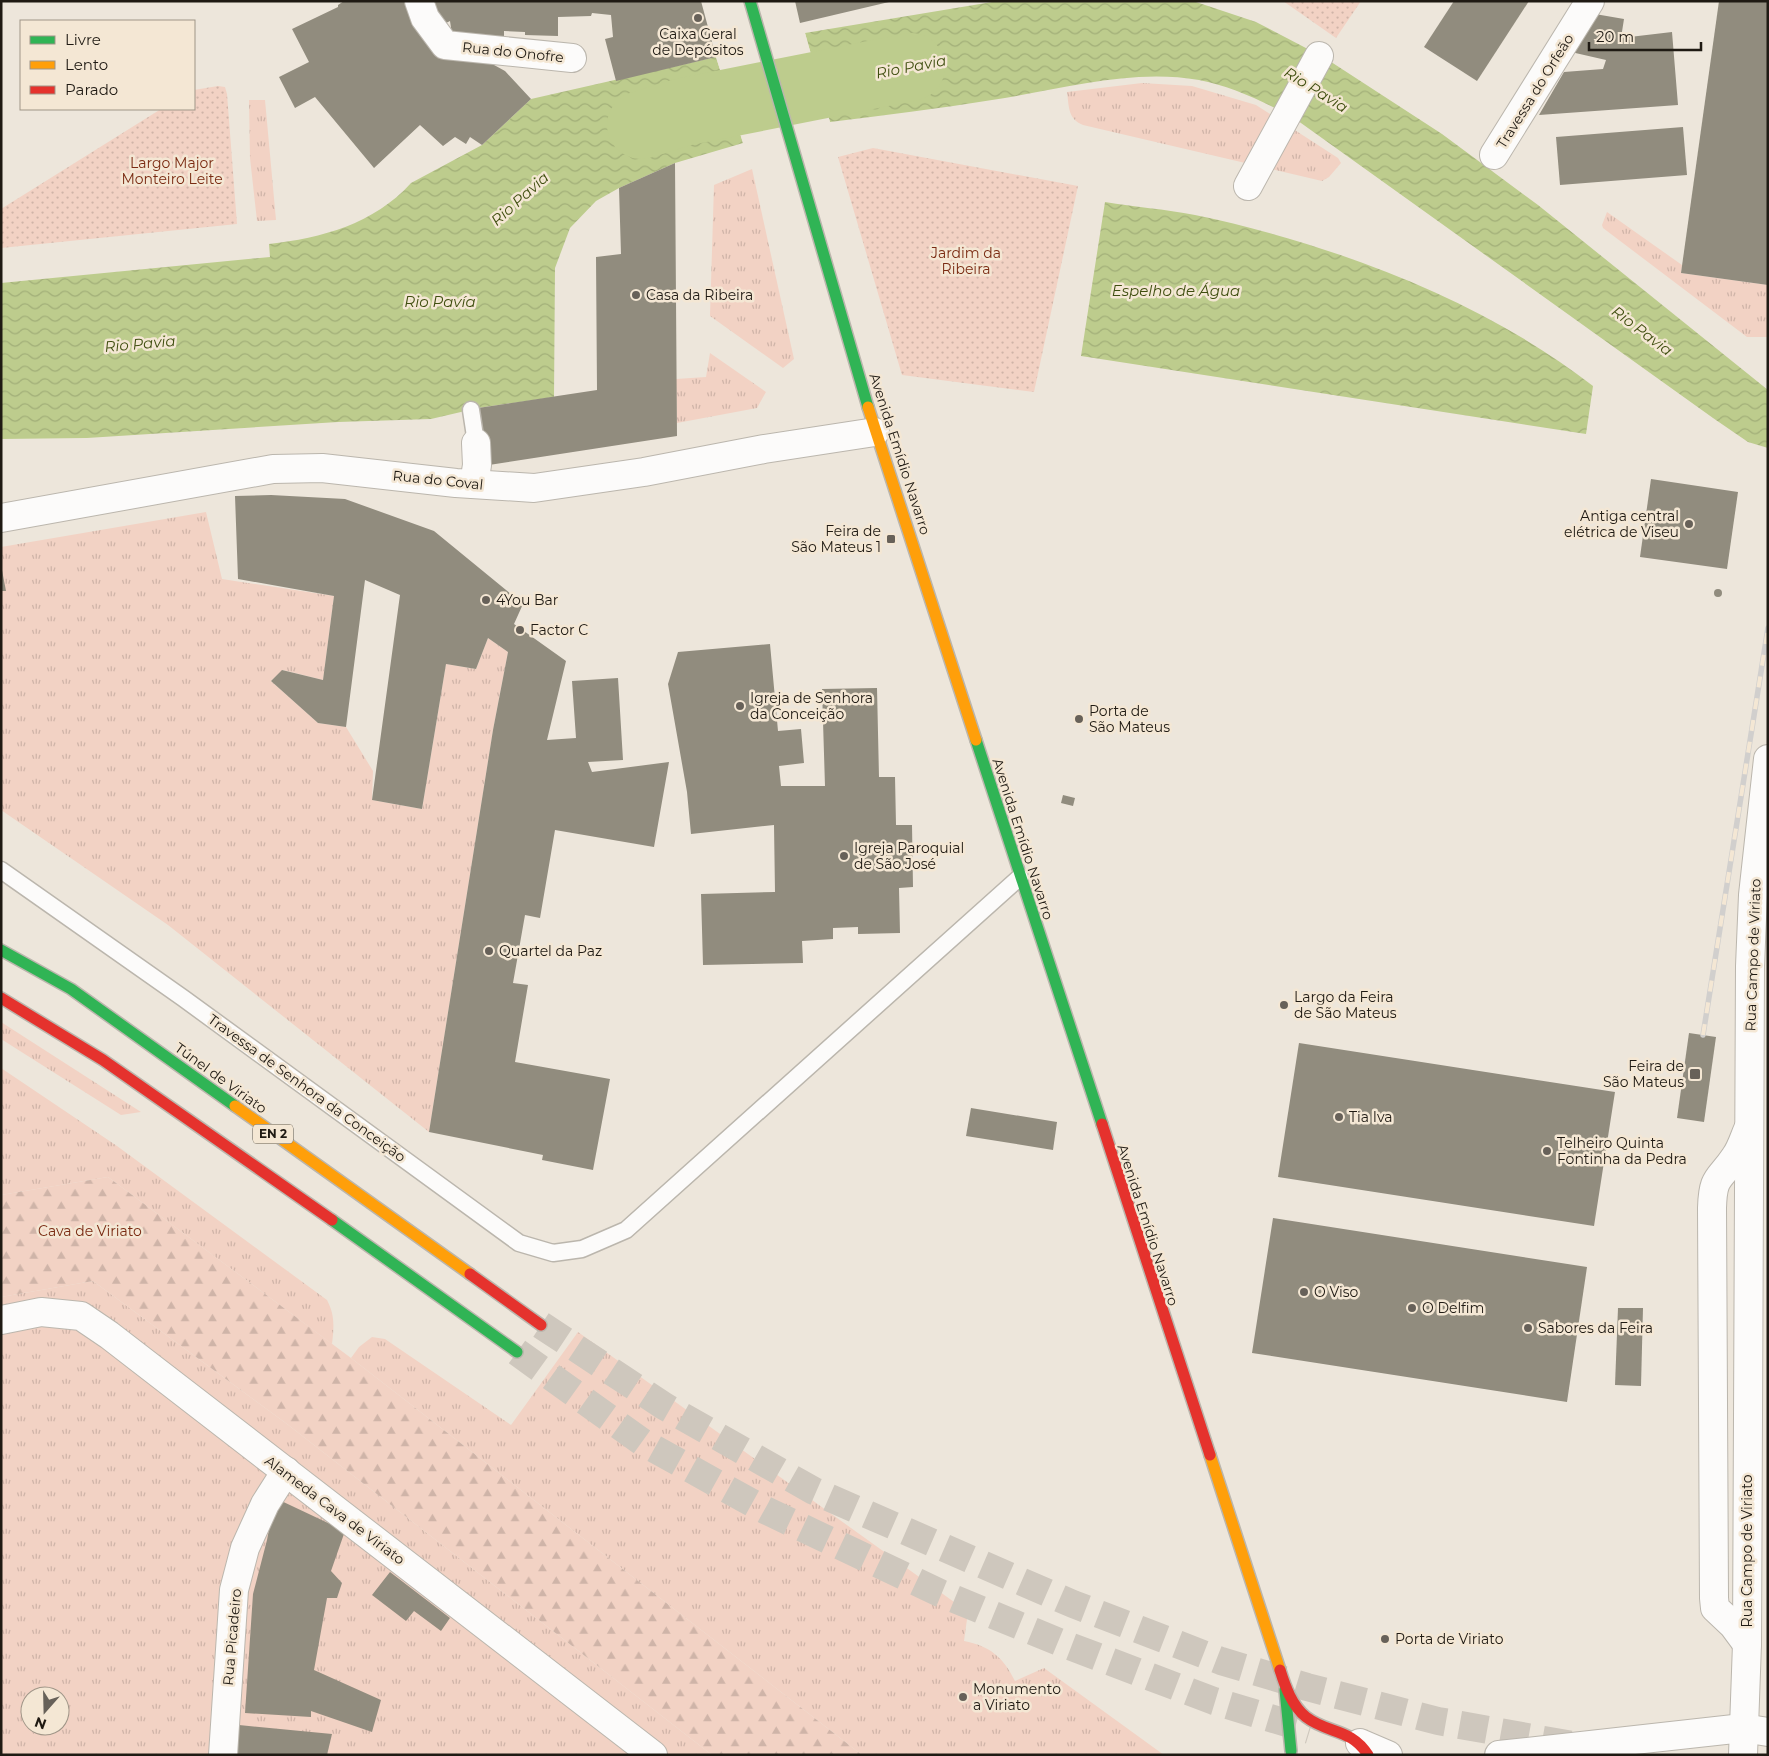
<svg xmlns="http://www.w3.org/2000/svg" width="1769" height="1756" font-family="Montserrat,sans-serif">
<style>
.grass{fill:url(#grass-tufts);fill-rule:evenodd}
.forest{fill:url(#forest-firs)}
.garden{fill:url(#garden-dots)}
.water{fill:url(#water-waves)}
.pier{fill:#ede6db}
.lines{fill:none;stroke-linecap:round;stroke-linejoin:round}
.river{stroke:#bdcc8d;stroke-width:68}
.building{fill:#918c7e}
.primary-tunnel{stroke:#cec7bd;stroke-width:28;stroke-dasharray:28 14;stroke-linecap:butt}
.lane-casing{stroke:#bbb6ad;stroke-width:19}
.street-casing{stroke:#bbb6ad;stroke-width:30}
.fast-casing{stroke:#bbb6ad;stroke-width:14}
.slow-casing{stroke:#bbb6ad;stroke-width:14}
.jam-casing{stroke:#bbb6ad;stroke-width:14}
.lane{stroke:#fcfbfa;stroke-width:16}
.street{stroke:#fcfbfa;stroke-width:28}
.fast{stroke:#30b455;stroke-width:11}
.slow{stroke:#ff9f0a;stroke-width:11}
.jam{stroke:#e5322d;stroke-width:11}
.rail-casing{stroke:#d1cfcd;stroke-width:5.5}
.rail{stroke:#f4e7d4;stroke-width:4;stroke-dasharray:11;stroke-linecap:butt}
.poi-dot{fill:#676159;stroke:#f4e7d4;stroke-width:2}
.labels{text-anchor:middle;stroke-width:5;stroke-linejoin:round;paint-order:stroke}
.shield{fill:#f4e7d4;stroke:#5f584d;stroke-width:1}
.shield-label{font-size:12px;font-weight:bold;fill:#1f1a13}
.poi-label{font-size:14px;fill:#1f1a13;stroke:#f4e7d4;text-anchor:start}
.street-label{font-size:14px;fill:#1f1a13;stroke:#f4e7d4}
.park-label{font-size:14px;fill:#7a2b12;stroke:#f4e7d4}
.water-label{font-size:15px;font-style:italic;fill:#3f4e0f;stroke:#f4e7d4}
</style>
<defs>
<pattern id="grass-tufts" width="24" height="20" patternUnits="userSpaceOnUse" patternTransform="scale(1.25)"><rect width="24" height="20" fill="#f2d2c4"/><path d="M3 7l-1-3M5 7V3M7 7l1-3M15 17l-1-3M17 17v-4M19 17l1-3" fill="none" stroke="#cfb4a8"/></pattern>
<pattern id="forest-firs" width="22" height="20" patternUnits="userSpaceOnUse" patternTransform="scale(1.25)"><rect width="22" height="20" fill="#f2d2c4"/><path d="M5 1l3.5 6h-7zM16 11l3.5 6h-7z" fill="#cfb4a8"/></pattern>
<pattern id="garden-dots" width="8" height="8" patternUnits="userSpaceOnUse" patternTransform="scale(1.25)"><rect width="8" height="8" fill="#f2d2c4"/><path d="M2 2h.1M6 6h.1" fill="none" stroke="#cfb4a8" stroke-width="1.8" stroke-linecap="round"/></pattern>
<pattern id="water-waves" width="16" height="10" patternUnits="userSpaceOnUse" patternTransform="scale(1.25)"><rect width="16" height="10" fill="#bdcc8d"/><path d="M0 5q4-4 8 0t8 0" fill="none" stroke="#a2af79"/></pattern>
</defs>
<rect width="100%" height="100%" fill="#ede6db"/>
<g class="grass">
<path d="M1142,83L1192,86L1256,105L1338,158L1341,163L1329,177L1322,181L1083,125C1068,119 1069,107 1067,92Z"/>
<polygon points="249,100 265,100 276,220 257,221 250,158"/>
<polygon points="752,169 794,359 783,368 710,316 714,185"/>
<polygon points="1607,212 1682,265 1681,273 1768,285 1768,337 1747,337 1603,228 1602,225"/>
<polygon points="710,353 766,392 757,408 677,423 676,379 706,377"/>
<polygon points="206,512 222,579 334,596 323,680 283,670 271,681 318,723 346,727 373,771 372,800 422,809 446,664 476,669 488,638 508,652 493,730 429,1132 168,925 1,810 1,547"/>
<polygon points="1,1022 141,1112 121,1115 1,1039"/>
<path d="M1,1068L117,1146L327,1300C335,1315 334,1327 332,1344L108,1177L1,1195Z"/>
<path d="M93,1281L287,1424L712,1755H1V1297ZM30,1696H60V1726H30Z"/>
<path d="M578,1332L968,1612L964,1641C990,1646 1003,1657 1015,1681L1044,1668L1164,1755H862L351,1358L359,1347L372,1337L385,1339L511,1425Z"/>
</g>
<polygon class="forest" points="108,1177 351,1358 862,1755 712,1755 287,1424 93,1281 1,1297 1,1195"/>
<g class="garden">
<polygon points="1283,1 1361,1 1336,38"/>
<polygon points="218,86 225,87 227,94 237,224 1,248 1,209 161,109 194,109 194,90"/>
<polygon points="873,148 1078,186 1034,392 902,375 838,157"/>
</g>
<g class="water">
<path d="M998,1H1193L1256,22L1325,58L1442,134L1538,205L1768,390V448L1748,442L1713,418L1294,118C1265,102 1231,86 1199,80C1130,68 1059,90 992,100C938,109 884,115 830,122L805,33Z"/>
<path d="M716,57L743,143L675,163L619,188L596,201L570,228L555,268L554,397L478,408L431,419L338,422L87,438L1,439V283L270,257L269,244C322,238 374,224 411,183L482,145L531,99Z"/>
<path d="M1105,202C1134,207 1165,209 1195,215C1330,243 1483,300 1593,386L1586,434L1081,356Z"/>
</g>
<g class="pier">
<polygon points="803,33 805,33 830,122 827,123"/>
<polygon points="716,57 718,57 746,143 743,143"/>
</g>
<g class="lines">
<polyline class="river" points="641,125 683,112 911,67"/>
</g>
<g class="building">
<polygon points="344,1 410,1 485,60 505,71 531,99 482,145 470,137 466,144 455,137 443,146 420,125 374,168 315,97 295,108 279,77 309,62 292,29 338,7 338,5"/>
<polygon points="429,1 701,1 716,57 616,81 605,39 613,37 611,15 592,13 591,16 558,17 558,36 525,35 525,32 504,31 504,36 453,41 450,21 440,26"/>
<polygon points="795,1 889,1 889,2 800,23"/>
<polygon points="1454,1 1529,1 1477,81 1424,47"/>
<polygon points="1719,1 1768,1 1768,285 1681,273"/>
<polygon points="1595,14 1624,19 1621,38 1672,32 1678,105 1539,115 1564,72 1603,69 1606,60 1571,52"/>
<polygon points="1683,127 1687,175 1560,185 1556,137"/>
<polygon points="675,163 677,436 489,465 478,408 597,390 596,257 621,254 619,188"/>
<polygon points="1651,479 1738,492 1727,569 1640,557"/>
<polygon points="271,495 345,499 434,531 523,604 514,624 566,661 547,740 576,738 572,681 618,678 623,760 588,762 592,772 669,762 654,847 555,830 540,918 525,915 513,983 528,985 515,1062 610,1079 593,1170 542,1160 543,1155 429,1132 493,730 508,652 488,638 476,669 446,664 422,809 372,800 400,595 365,580 346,727 318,723 271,681 282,670 323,680 334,596 238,579 235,496"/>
<polygon points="1,565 6,591 1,591"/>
<circle cx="1718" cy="593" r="4"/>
<polygon points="770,644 778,731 801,729 804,763 779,766 781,786 825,786 822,689 877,688 879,777 895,777 896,825 912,825 913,887 899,888 900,933 858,934 858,927 833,928 833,939 802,941 803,963 703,965 701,894 775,892 774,825 691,834 687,792 668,684 678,652"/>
<polygon points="1063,795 1075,798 1073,806 1061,803"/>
<polygon points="1689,1033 1716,1037 1704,1122 1677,1118"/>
<polygon points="1299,1043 1615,1092 1594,1226 1278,1177"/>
<polygon points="971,1108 1057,1122 1053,1150 966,1136"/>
<polygon points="1273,1218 1587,1267 1567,1402 1252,1353"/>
<polygon points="1618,1308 1643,1308 1641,1386 1615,1385"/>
<polygon points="275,1498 345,1531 331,1571 342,1583 337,1598 327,1598 314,1670 381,1700 372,1732 311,1711 311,1717 245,1713 253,1594 267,1540"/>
<polygon points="390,1572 450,1618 441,1631 414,1611 406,1621 372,1595"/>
<polygon points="239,1725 332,1734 327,1755 237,1755"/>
</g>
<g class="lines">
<g class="primary-tunnel">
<polyline points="541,1325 664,1406 814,1491 1073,1604 1221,1661 1307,1687 1438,1721 1628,1755"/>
<polyline points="517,1352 642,1442 765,1510 940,1593 1064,1644 1214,1701 1310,1730"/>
</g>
<defs>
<g id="lane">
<polyline points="471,410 476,443"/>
<polyline points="1,870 183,998 519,1243 553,1253 582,1249 626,1230 1020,877"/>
</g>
<g id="street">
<polyline points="419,1 425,18 445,45 572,58"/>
<polyline points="1494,155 1590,1"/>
<polyline points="1248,186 1319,56"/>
<polyline points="474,484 477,465 476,443"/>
<polyline points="1,518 273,469 322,468 456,483 534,488 644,472 764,449 875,432"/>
<polyline points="1,1320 41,1312 81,1316 109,1335 653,1755"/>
<path d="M1747,1644L1733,1625L1715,1608L1714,1598L1712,1208C1713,1175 1719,1181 1735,1157C1741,1149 1744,1138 1748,1129"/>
<polyline points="1360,1743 1388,1755"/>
<polyline points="223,1755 234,1590 245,1548 265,1504 286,1471"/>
<polyline points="1499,1755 1743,1728 1768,1732"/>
<polyline points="1743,1755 1747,1644 1750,966 1753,895 1768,759"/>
</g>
<g id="fast">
<polyline points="750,1 868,407"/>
<polyline points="976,740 1102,1124"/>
<polyline points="1,950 71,989 235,1106"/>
<polyline points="332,1220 517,1352"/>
<polyline points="1285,1690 1291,1751"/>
</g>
<g id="slow">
<polyline points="868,407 976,740"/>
<polyline points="235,1106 470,1274"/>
<polyline points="1210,1455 1280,1670"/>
</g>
<g id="jam">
<polyline points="1,998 103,1060 332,1220"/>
<polyline points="1102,1124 1210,1455"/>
<polyline points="470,1274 541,1325"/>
<path d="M1280,1670C1285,1686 1292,1706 1306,1717C1328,1734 1351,1728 1368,1755"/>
</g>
</defs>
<use href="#lane" class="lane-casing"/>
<use href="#street" class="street-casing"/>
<use href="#fast" class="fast-casing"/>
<use href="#slow" class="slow-casing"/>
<use href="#jam" class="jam-casing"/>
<use href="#lane" class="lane"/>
<use href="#street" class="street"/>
<use href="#fast" class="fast"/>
<use href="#slow" class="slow"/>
<use href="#jam" class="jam"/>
<defs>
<polyline id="rail" points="1703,1035 1768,628"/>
</defs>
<use href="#rail" class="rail-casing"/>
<use href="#rail" class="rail"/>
</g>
<g class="poi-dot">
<circle cx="698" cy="18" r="5"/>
<circle cx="636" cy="295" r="5"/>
<circle cx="1689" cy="524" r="5"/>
<rect x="886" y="534" width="10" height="10" rx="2.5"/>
<circle cx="486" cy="600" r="5"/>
<circle cx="520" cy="630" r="5"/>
<circle cx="740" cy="706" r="5"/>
<circle cx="1079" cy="719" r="5"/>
<circle cx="844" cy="856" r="5"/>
<circle cx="489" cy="951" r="5"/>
<circle cx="1284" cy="1005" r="5"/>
<rect x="1689" y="1068" width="12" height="12" rx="2.5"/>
<circle cx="1339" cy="1117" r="5"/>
<circle cx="1547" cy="1151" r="5"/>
<circle cx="1304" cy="1292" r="5"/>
<circle cx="1412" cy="1308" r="5"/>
<circle cx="1528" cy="1328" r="5"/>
<circle cx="1385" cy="1639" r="5"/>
<circle cx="963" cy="1697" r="5"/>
</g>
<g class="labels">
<rect class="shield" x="253" y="1124.5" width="40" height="19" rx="4"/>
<g class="shield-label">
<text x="273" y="1138">EN 2</text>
</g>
<g class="poi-label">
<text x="698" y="39" text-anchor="middle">Caixa Geral<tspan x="698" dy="16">de Depósitos</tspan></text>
<text x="646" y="300">Casa da Ribeira</text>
<text x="1679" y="521" text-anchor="end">Antiga central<tspan x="1679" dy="16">elétrica de Viseu</tspan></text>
<text x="881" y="536" text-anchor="end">Feira de<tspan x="881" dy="16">São Mateus 1</tspan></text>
<text x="496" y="605">4You Bar</text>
<text x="530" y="635">Factor C</text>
<text x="750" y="703">Igreja de Senhora<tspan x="750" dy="16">da Conceição</tspan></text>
<text x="1089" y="716">Porta de<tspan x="1089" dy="16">São Mateus</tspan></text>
<text x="854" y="853">Igreja Paroquial<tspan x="854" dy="16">de São José</tspan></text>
<text x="499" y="956">Quartel da Paz</text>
<text x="1294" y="1002">Largo da Feira<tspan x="1294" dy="16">de São Mateus</tspan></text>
<text x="1684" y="1071" text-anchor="end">Feira de<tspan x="1684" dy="16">São Mateus</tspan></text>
<text x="1349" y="1122">Tia Iva</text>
<text x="1557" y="1148">Telheiro Quinta<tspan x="1557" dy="16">Fontinha da Pedra</tspan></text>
<text x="1314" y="1297">O Viso</text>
<text x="1422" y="1313">O Delfim</text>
<text x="1538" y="1333">Sabores da Feira</text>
<text x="1395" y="1644">Porta de Viriato</text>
<text x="973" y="1694">Monumento<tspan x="973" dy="16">a Viriato</tspan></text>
</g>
<g class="street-label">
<text transform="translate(513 52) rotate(6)" y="5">Rua do Onofre</text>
<text transform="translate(1535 91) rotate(-58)" y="5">Travessa do Orfeão</text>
<text transform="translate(900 454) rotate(72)" y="5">Avenida Emídio Navarro</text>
<text transform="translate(438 480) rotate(6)" y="5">Rua do Coval</text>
<text transform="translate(1023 839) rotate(72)" y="5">Avenida Emídio Navarro</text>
<text transform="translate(1753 955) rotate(-88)" y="5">Rua Campo de Viriato</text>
<text transform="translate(221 1078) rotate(36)" y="5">Túnel de Viriato</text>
<text transform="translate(307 1088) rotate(36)" y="5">Travessa de Senhora da Conceição</text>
<text transform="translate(1148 1225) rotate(72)" y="5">Avenida Emídio Navarro</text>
<text transform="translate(335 1510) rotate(37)" y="5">Alameda Cava de Viriato</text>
<text transform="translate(1747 1551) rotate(-90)" y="5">Rua Campo de Viriato</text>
<text transform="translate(232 1637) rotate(-85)" y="5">Rua Picadeiro</text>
</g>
<g class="park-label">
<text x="172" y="168">Largo Major<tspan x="172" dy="16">Monteiro Leite</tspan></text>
<text x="966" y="258">Jardim da<tspan x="966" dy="16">Ribeira</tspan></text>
<text x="90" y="1236">Cava de Viriato</text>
</g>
<g class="water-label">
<text transform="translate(911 67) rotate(-11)" y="5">Rio Pavia</text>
<text transform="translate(1316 90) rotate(32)" y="5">Rio Pavia</text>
<text transform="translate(520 199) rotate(-42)" y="5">Rio Pavia</text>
<text x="1176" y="296">Espelho de Água</text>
<text x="440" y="307">Rio Pavía</text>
<text transform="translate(1642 331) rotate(37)" y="5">Rio Pavia</text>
<text transform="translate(140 344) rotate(-5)" y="5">Rio Pavia</text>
</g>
</g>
<rect width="1769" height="1756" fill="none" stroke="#1f1a13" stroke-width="5"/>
<rect x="20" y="20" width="175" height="90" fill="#f4e7d4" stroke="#9f9587"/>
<rect x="30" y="36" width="25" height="8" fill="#30b455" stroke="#9f9587"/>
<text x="65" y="45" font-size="15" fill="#1f1a13">Livre</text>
<rect x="30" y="61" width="25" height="8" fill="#ff9f0a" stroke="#9f9587"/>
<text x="65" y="70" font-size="15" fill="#1f1a13">Lento</text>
<rect x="30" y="86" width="25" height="8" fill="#e5322d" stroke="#9f9587"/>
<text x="65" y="95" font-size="15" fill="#1f1a13">Parado</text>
<g transform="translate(45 1711) rotate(200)"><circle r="24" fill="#f4e7d4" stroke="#9f9587"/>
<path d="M0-4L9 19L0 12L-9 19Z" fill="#676159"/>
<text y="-8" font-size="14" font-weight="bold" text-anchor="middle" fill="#1f1a13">N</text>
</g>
<path d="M1589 42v8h112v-8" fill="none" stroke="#1f1a13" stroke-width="2.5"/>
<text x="1596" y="42" font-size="15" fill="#1f1a13" stroke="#f4e7d4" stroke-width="4" paint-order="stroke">20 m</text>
</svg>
